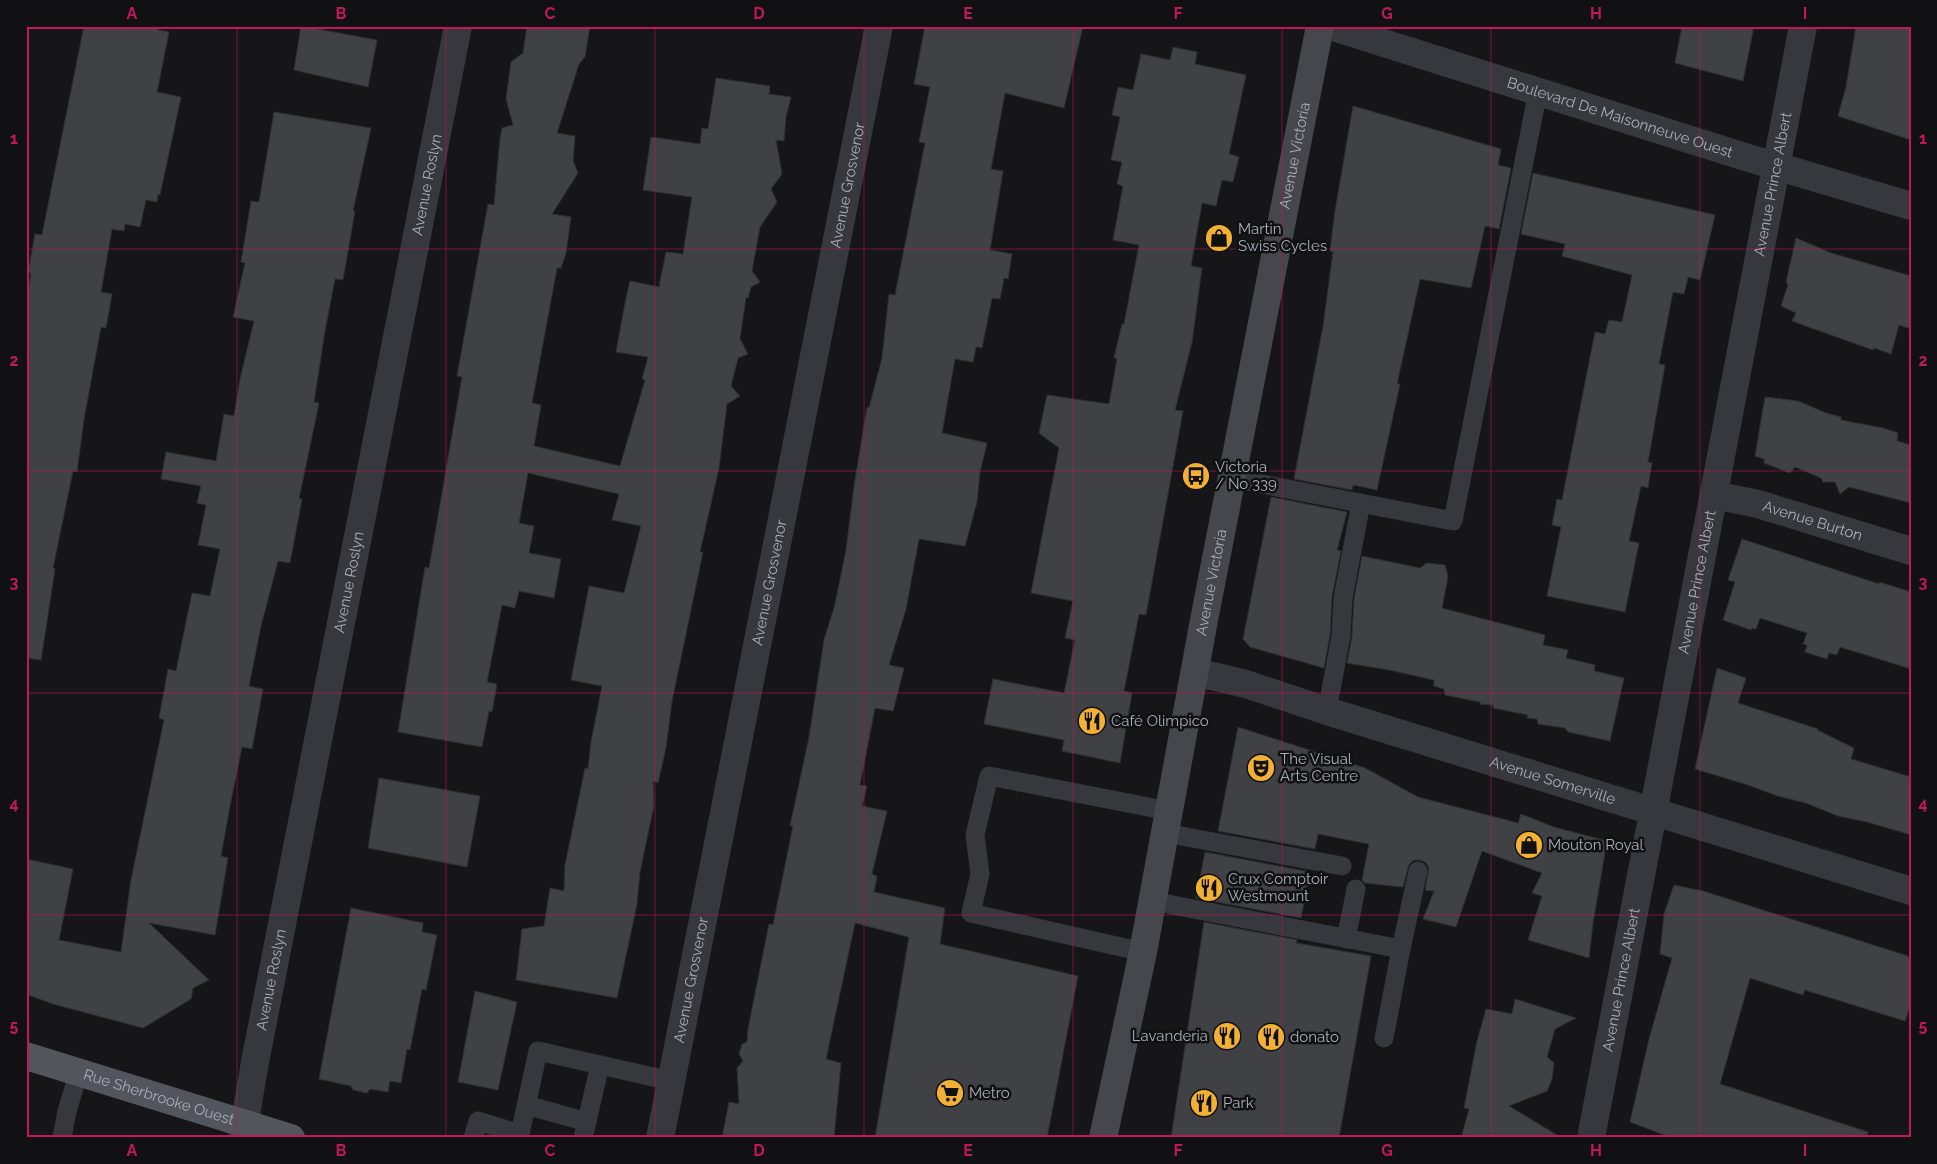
<svg xmlns="http://www.w3.org/2000/svg" width="1937" height="1164" font-family="Raleway,sans-serif">
<style>
.building{fill:#404145;stroke:#303034}
.lines{fill:none;stroke-linecap:round;stroke-linejoin:round}
.lane{stroke:#37383d;stroke-width:19}
.street{stroke:#37383d;stroke-width:28}
.secondary{stroke:#45474d;stroke-width:28}
.primary{stroke:#53555c;stroke-width:28}
.grid{fill:none;stroke:#c2185b;stroke-width:1;stroke-opacity:0.55}
.labels{text-anchor:middle;stroke-width:5;stroke-linejoin:round;paint-order:stroke}
.street-label{font-size:15px;fill:#a8adb8;stroke:#111113}
.poi-label{font-size:15px;fill:#a8adb8;stroke:#111113;text-anchor:start}
.neatline{fill:none;stroke:#c2185b;stroke-width:2}
.grid-label{font-size:16px;text-anchor:middle;font-weight:bold;fill:#c2185b}
</style>
<rect width="100%" height="100%" fill="#161618"/>
<g class="building">
<polygon points="84,26 159,26 158,30 169,32 157,92 181,97 160,195 158,194 157,202 146,200 140,227 125,224 124,231 112,229 101,292 112,294 106,328 101,327 84,419 77,472 73,471 53,568 55,569 41,660 26,658 26,303 31,273 28,273 35,234 42,235"/>
<polygon points="301,26 377,40 368,87 294,70"/>
<polygon points="527,26 590,26 585,57 579,64 557,133 575,136 573,161 578,173 552,214 571,217 566,253 561,268 557,268 532,403 541,405 534,446 620,466 645,380 642,379 648,357 616,352 626,298 630,281 659,287 666,252 683,254 692,197 643,190 651,137 700,144 702,128 708,129 716,78 770,86 769,94 791,97 786,117 784,141 776,140 782,174 771,189 777,202 760,227 752,271 760,282 751,287 748,298 746,297 740,339 748,354 738,358 731,386 740,396 727,404 719,468 700,552 703,552 672,701 666,748 658,783 653,781 654,805 640,872 637,904 617,998 516,980 522,929 544,926 550,888 564,891 565,865 585,768 588,769 591,742 602,686 571,680 589,586 624,593 641,526 612,520 619,494 528,473 519,523 534,526 529,553 561,559 554,598 519,591 515,608 502,605 487,682 497,684 492,712 489,711 482,747 398,732 425,567 429,568 462,377 457,376 488,204 494,205 500,139 502,128 513,125 506,99 511,62 523,53"/>
<polygon points="925,26 1083,26 1064,108 1005,93 991,169 1003,171 990,250 1012,254 1008,279 1004,278 1000,299 992,298 982,348 976,347 973,362 955,359 942,433 987,443 980,472 977,502 965,546 919,539 906,609 889,665 904,668 893,711 875,708 860,785 867,786 862,806 887,811 872,874 877,876 874,892 945,908 940,944 1078,976 1047,1138 875,1138 909,937 855,923 826,1059 841,1063 834,1138 722,1138 729,1102 739,1104 737,1068 743,1061 739,1054 742,1044 747,1042 748,1029 769,924 773,925 793,826 790,826 809,737 824,640 835,604 846,550 854,486 867,407 869,408 882,358 889,294 895,295 925,143 919,142 930,87 914,84"/>
<polygon points="1682,26 1754,26 1743,81 1675,63"/>
<polygon points="1856,26 1911,26 1911,140 1838,116 1846,87"/>
<polygon points="1173,47 1197,52 1195,64 1246,75 1229,154 1239,157 1233,182 1222,180 1216,206 1202,203 1191,266 1202,268 1192,342 1175,410 1183,411 1146,615 1139,614 1124,691 1132,693 1120,763 1062,751 1064,740 984,724 993,679 1064,693 1075,640 1065,638 1073,601 1031,593 1059,448 1039,433 1047,395 1109,404 1117,359 1114,358 1122,324 1124,324 1139,245 1113,240 1123,186 1117,184 1122,162 1111,160 1120,117 1112,115 1118,87 1133,90 1141,54 1170,60"/>
<polygon points="1353,106 1501,149 1498,165 1511,168 1499,229 1485,226 1471,288 1420,279 1397,384 1400,384 1377,490 1353,485 1352,490 1294,479 1323,326 1333,252 1330,251 1335,211"/>
<polygon points="274,112 371,128 353,211 355,211 343,280 335,279 325,331 314,402 319,403 299,499 302,499 290,563 278,561 261,626 249,686 263,689 252,749 242,747 230,806 221,856 228,858 215,935 149,923 209,980 193,988 191,999 143,1028 53,1004 26,994 26,859 73,869 59,940 121,952 131,880 164,720 159,718 168,669 176,671 192,593 210,596 220,549 198,545 206,505 197,503 201,486 161,479 166,452 216,461 224,414 234,416 240,379 254,321 233,317 245,263 241,262 251,201 259,202"/>
<polygon points="1533,173 1715,215 1700,280 1688,277 1684,294 1673,292 1659,364 1665,365 1648,462 1652,463 1648,488 1641,486 1629,541 1639,543 1625,612 1547,596 1561,527 1552,525 1557,499 1562,500 1595,332 1605,334 1609,320 1622,322 1632,275 1562,256 1565,244 1521,234"/>
<polygon points="1796,238 1831,253 1911,276 1911,329 1899,325 1891,354 1874,348 1873,350 1792,321 1796,313 1781,306 1788,285 1786,282"/>
<polygon points="1765,397 1798,401 1826,413 1841,417 1841,420 1883,428 1898,433 1897,441 1911,445 1911,503 1849,487 1840,494 1835,482 1823,482 1821,478 1795,467 1790,473 1764,463 1764,459 1755,456"/>
<polygon points="1271,497 1347,512 1337,550 1341,551 1332,596 1330,635 1324,668 1250,647 1243,639"/>
<polygon points="1742,539 1879,584 1879,582 1911,592 1911,669 1840,647 1837,655 1829,653 1827,659 1805,652 1807,645 1803,644 1807,633 1760,618 1756,629 1752,628 1751,630 1723,620 1735,582 1728,580"/>
<polygon points="1362,556 1420,568 1427,563 1445,565 1448,577 1442,608 1545,635 1543,645 1568,650 1566,658 1595,665 1594,671 1624,678 1610,741 1568,732 1565,728 1538,724 1537,719 1527,718 1528,715 1493,708 1493,705 1480,704 1480,702 1445,695 1444,689 1434,686 1434,680 1389,670 1347,663 1352,637 1354,599"/>
<polygon points="1717,668 1746,678 1738,703 1818,729 1817,730 1854,748 1851,759 1911,777 1911,835 1867,822 1838,816 1806,803 1778,796 1745,784 1695,769"/>
<polygon points="1238,727 1365,768 1418,797 1518,823 1521,814 1554,827 1607,841 1593,923 1589,958 1528,940 1542,896 1532,893 1542,873 1482,851 1456,927 1423,919 1434,891 1425,890 1429,868 1426,863 1421,860 1414,860 1409,864 1403,887 1365,883 1362,880 1369,844 1318,834 1315,849 1218,831"/>
<polygon points="379,778 480,796 467,867 368,848"/>
<polygon points="1205,852 1310,872 1301,918 1196,898"/>
<polygon points="1674,885 1703,891 1911,957 1911,1004 1905,1021 1805,990 1803,995 1750,978 1720,1084 1868,1132 1867,1138 1672,1138 1630,1122 1649,1039 1672,958 1660,954 1664,914"/>
<polygon points="351,908 423,923 422,932 437,935 426,990 422,989 410,1050 407,1049 401,1083 390,1081 388,1092 370,1089 367,1093 353,1090 351,1086 319,1079"/>
<polygon points="1204,922 1297,940 1296,943 1371,956 1339,1138 1171,1138"/>
<polygon points="475,991 517,1002 498,1090 458,1082"/>
<polygon points="1515,999 1576,1018 1555,1029 1547,1057 1554,1063 1552,1079 1547,1091 1509,1106 1562,1138 1461,1138 1469,1109 1464,1108 1477,1041 1486,1009 1512,1014"/>
</g>
<g class="lines">
<g class="lane">
<polyline points="1231,478 1453,521 1538,91"/>
<polyline points="1327,711 1341,636 1343,598 1361,503"/>
<polyline points="1165,833 1342,866"/>
<polyline points="1152,901 1401,949 1418,871"/>
<polyline points="1346,939 1356,889"/>
<polyline points="1143,952 971,913 980,874 975,835 989,776 1169,811"/>
<polyline points="1384,1038 1401,949"/>
<polyline points="526,1105 587,1122"/>
<polyline points="62,1138 67,1111 79,1072"/>
<polyline points="473,1138 478,1121 520,1134 538,1051 671,1081"/>
<polyline points="583,1138 600,1065"/>
</g>
<g class="street">
<path id="s1" d="M1330,26L1742,156L1911,206"/>
<path id="s2" d="M1714,495L1758,504L1911,551"/>
<path id="s3" d="M1195,672L1246,684L1327,711L1911,891"/>
<path id="s4" d="M242,1138L255,1062L458,26"/>
<path id="s5" d="M660,1138L879,26"/>
<path id="s6" d="M1591,1138L1803,26"/>
</g>
<path class="secondary" id="s7" d="M1103,1138L1143,952L1204,620L1320,26"/>
<path class="primary" id="s8" d="M26,1056L291,1138"/>
</g>
<path class="grid" d="M237,26V1138M446,26V1138M655,26V1138M864,26V1138M1073,26V1138M1282,26V1138M1491,26V1138M1700,26V1138M26,249H1911M26,471H1911M26,693H1911M26,915H1911"/>
<defs>
<symbol id="shop-disc" viewBox="-11 -11 22 22"><circle r="9.5" fill="#f2b134" stroke="#111113"/><path d="M-5-2.5h2.3a2.7 3.5 0 0 1 5.4 0H5L5.5 6h-11ZM-1.5-2.5h3a1.5 2.3 0 0 0-3 0Z" fill="#111"/></symbol>
<symbol id="bus-disc" viewBox="-11 -11 22 22"><circle r="9.5" fill="#f2b134" stroke="#111113"/><path d="M-5-6H5V4H4V6H2V4H-2V6H-4V4H-5ZM-3.5-4V0h7V-4ZM-3.5 1.2v1.5H-2V1.2ZM2 1.2v1.5H3.5V1.2Z" fill="#111"/></symbol>
<symbol id="restaurant-disc" viewBox="-11 -11 22 22"><circle r="9.5" fill="#f2b134" stroke="#111113"/><path d="M-5-6h1v4h1v-4h1v4h1v-4h1v5L-1.5 .5V6h-2V.5L-5-1ZM5-6V6H3V1.5H1.5Q1.5-4 5-6Z" fill="#111"/></symbol>
<symbol id="theatre-disc" viewBox="-11 -11 22 22"><circle r="9.5" fill="#f2b134" stroke="#111113"/><path d="M-5-5.5Q0-4 5-5.5V0Q5 5 0 6Q-5 5-5 0ZM-3.3-2.5H-1v1.5H-3.3ZM1-2.5H3.3v1.5H1ZM-2.8 1Q0 5.5 2.8 1Z" fill="#111"/></symbol>
<symbol id="supermarket-disc" viewBox="-11 -11 22 22"><circle r="9.5" fill="#f2b134" stroke="#111113"/><path d="M-6-5.5h2.5l.6 2H6L4.5 2H-2.5L-4.4-4H-6ZM-1.5 3.2a1.3 1.3 0 1 0 .1 0ZM3 3.2a1.3 1.3 0 1 0 .1 0Z" fill="#111"/></symbol>
</defs>
<g fill-rule="evenodd">
<use href="#shop-disc" x="1203" y="222" width="32" height="32"/>
<use href="#bus-disc" x="1180" y="460" width="32" height="32"/>
<use href="#restaurant-disc" x="1076" y="705" width="32" height="32"/>
<use href="#theatre-disc" x="1245" y="752" width="32" height="32"/>
<use href="#shop-disc" x="1513" y="829" width="32" height="32"/>
<use href="#restaurant-disc" x="1193" y="872" width="32" height="32"/>
<use href="#restaurant-disc" x="1211" y="1020" width="32" height="32"/>
<use href="#restaurant-disc" x="1255" y="1021" width="32" height="32"/>
<use href="#supermarket-disc" x="934" y="1077" width="32" height="32"/>
<use href="#restaurant-disc" x="1188" y="1087" width="32" height="32"/>
</g>
<g class="labels">
<g class="street-label">
<text dy="5" stroke="none"><textPath href="#s1" startOffset="304">Boulevard De Maisonneuve Ouest</textPath></text>
<text dy="5" stroke="none"><textPath href="#s7" startOffset="1001">Avenue Victoria</textPath></text>
<text dy="5" stroke="none"><textPath href="#s4" startOffset="971">Avenue Roslyn</textPath></text>
<text dy="5" stroke="none"><textPath href="#s6" startOffset="971">Avenue Prince Albert</textPath></text>
<text dy="5" stroke="none"><textPath href="#s5" startOffset="971">Avenue Grosvenor</textPath></text>
<text dy="5" stroke="none"><textPath href="#s2" startOffset="102">Avenue Burton</textPath></text>
<text dy="5" stroke="none"><textPath href="#s4" startOffset="566">Avenue Roslyn</textPath></text>
<text dy="5" stroke="none"><textPath href="#s5" startOffset="566">Avenue Grosvenor</textPath></text>
<text dy="5" stroke="none"><textPath href="#s7" startOffset="566">Avenue Victoria</textPath></text>
<text dy="5" stroke="none"><textPath href="#s6" startOffset="566">Avenue Prince Albert</textPath></text>
<text dy="5" stroke="none"><textPath href="#s3" startOffset="374">Avenue Somerville</textPath></text>
<text dy="5" stroke="none"><textPath href="#s4" startOffset="161">Avenue Roslyn</textPath></text>
<text dy="5" stroke="none"><textPath href="#s5" startOffset="161">Avenue Grosvenor</textPath></text>
<text dy="5" stroke="none"><textPath href="#s6" startOffset="161">Avenue Prince Albert</textPath></text>
<text dy="5" stroke="none"><textPath href="#s8" startOffset="139">Rue Sherbrooke Ouest</textPath></text>
</g>
<g class="poi-label">
<text x="1238" y="234">Martin<tspan x="1238" dy="17">Swiss Cycles</tspan></text>
<text x="1215" y="472">Victoria<tspan x="1215" dy="17">/ No 339</tspan></text>
<text x="1111" y="726">Café Olimpico</text>
<text x="1280" y="764">The Visual<tspan x="1280" dy="17">Arts Centre</tspan></text>
<text x="1548" y="850">Mouton Royal</text>
<text x="1228" y="884">Crux Comptoir<tspan x="1228" dy="17">Westmount</tspan></text>
<text x="1208" y="1041" text-anchor="end">Lavanderia</text>
<text x="1290" y="1042">donato</text>
<text x="969" y="1098">Metro</text>
<text x="1223" y="1108">Park</text>
</g>
</g>
<rect width="1937" height="1164" fill="none" stroke="#111113" stroke-width="55"/>
<rect x="28" y="28" width="1882" height="1108" class="neatline"/>
<g class="grid-label">
<text x="132" y="19">A</text>
<text x="341" y="19">B</text>
<text x="550" y="19">C</text>
<text x="759" y="19">D</text>
<text x="968" y="19">E</text>
<text x="1178" y="19">F</text>
<text x="1387" y="19">G</text>
<text x="1596" y="19">H</text>
<text x="1805" y="19">I</text>
<text x="14" y="144">1</text>
<text x="1923" y="144">1</text>
<text x="14" y="366">2</text>
<text x="1923" y="366">2</text>
<text x="14" y="588">3</text>
<text x="1923" y="588">3</text>
<text x="14" y="809">4</text>
<text x="1923" y="809">4</text>
<text x="14" y="1031">5</text>
<text x="1923" y="1031">5</text>
<text x="132" y="1156">A</text>
<text x="341" y="1156">B</text>
<text x="550" y="1156">C</text>
<text x="759" y="1156">D</text>
<text x="968" y="1156">E</text>
<text x="1178" y="1156">F</text>
<text x="1387" y="1156">G</text>
<text x="1596" y="1156">H</text>
<text x="1805" y="1156">I</text>
</g>
</svg>
